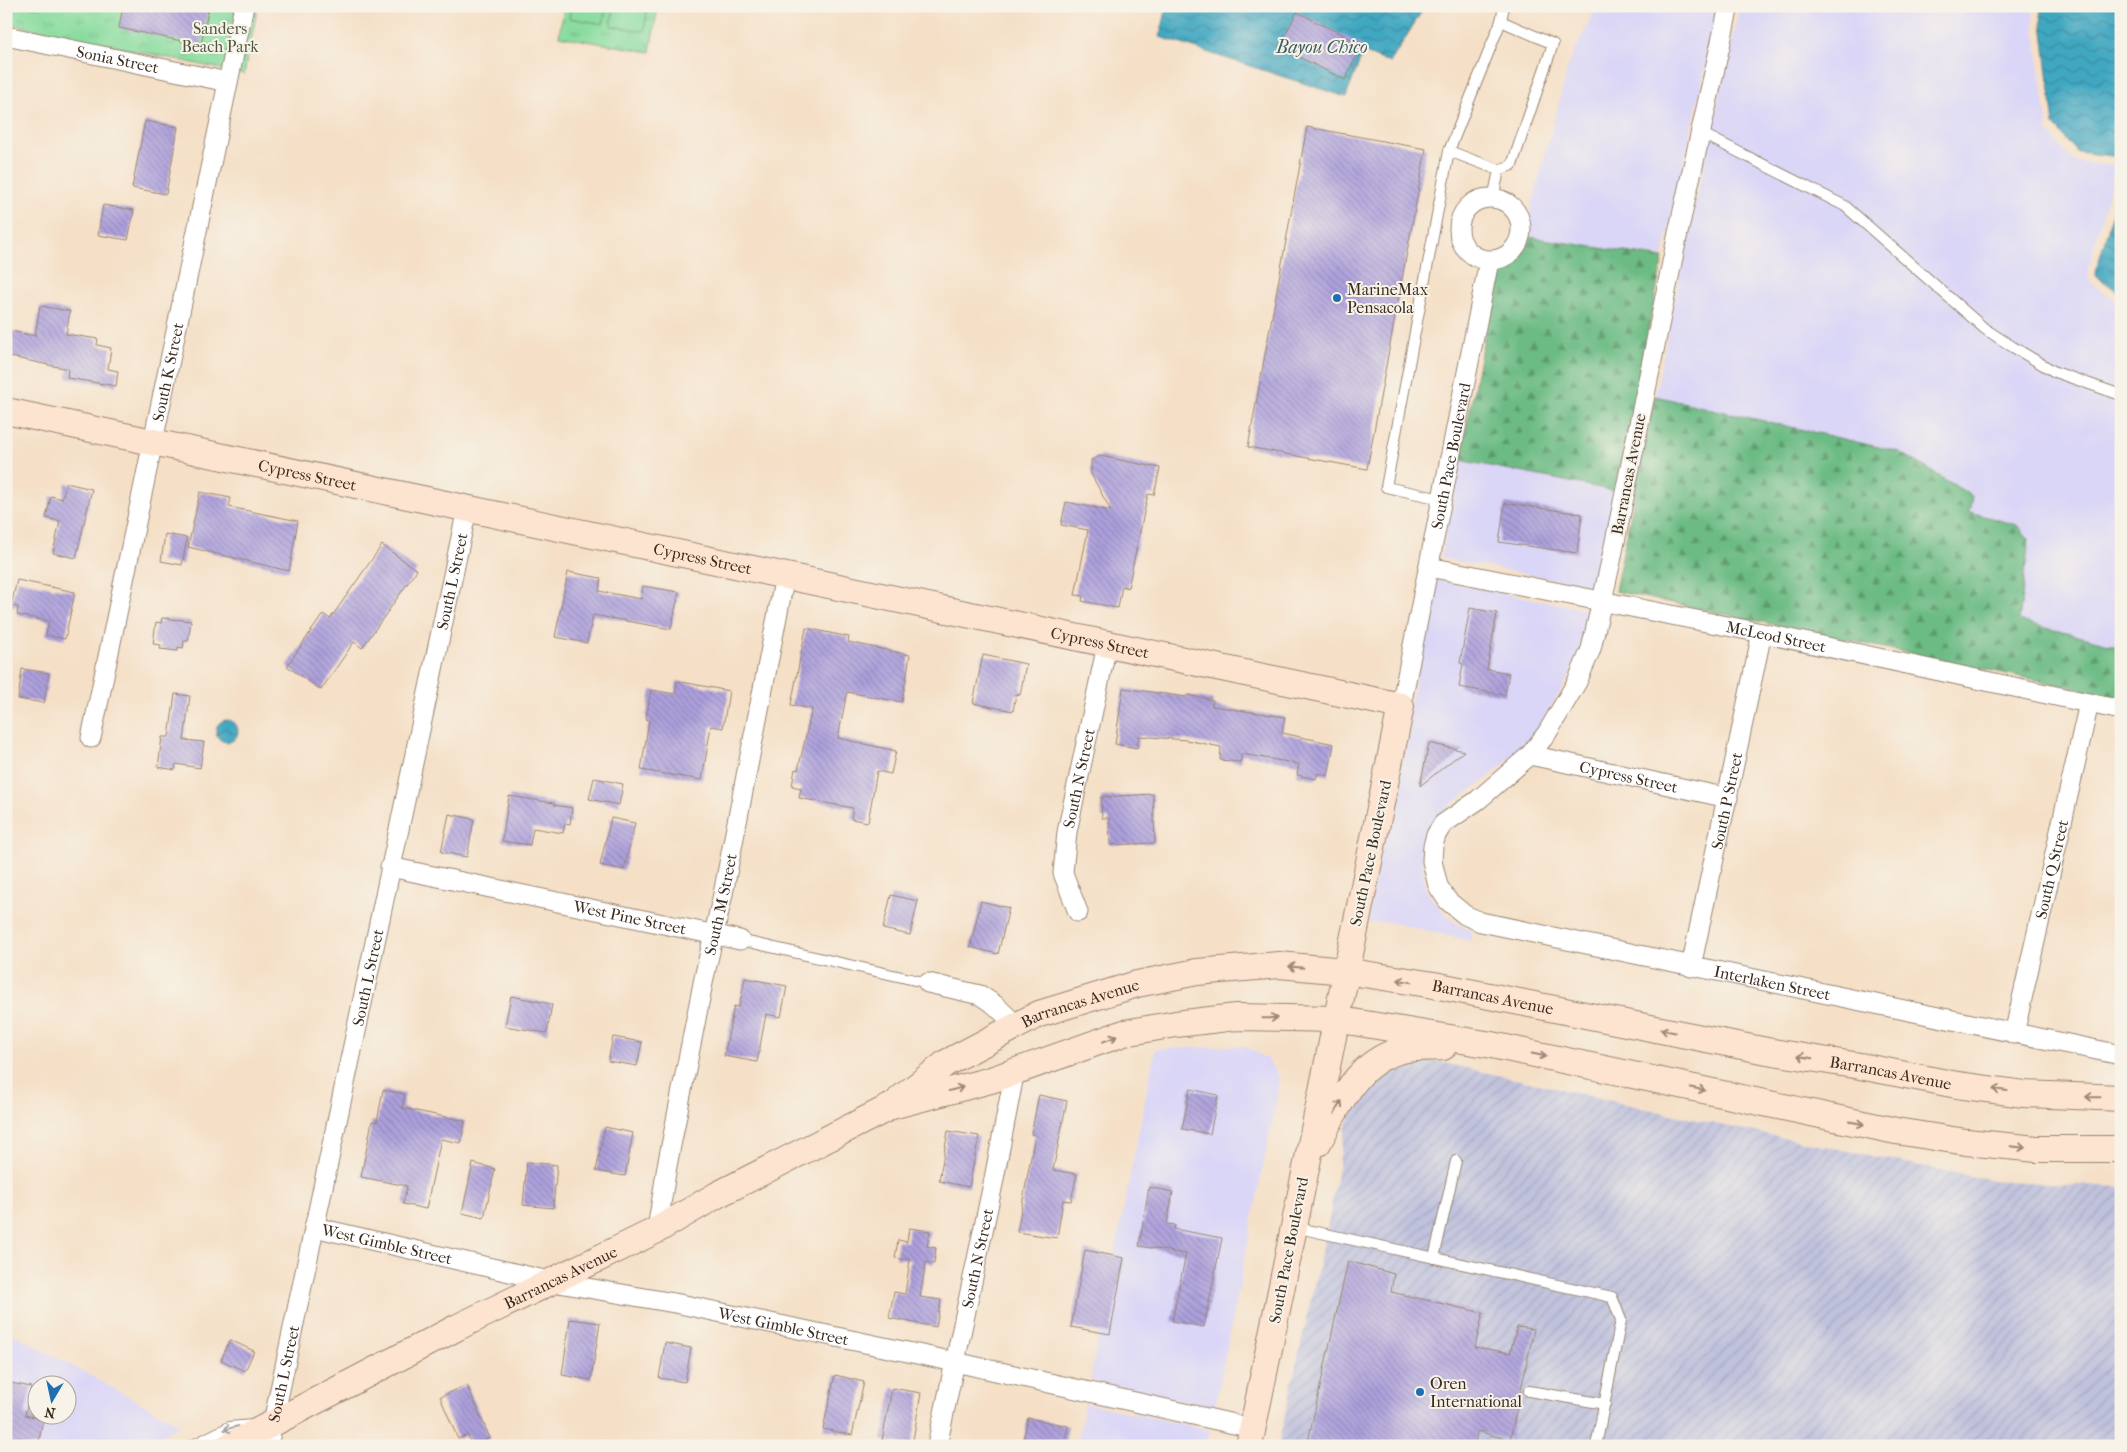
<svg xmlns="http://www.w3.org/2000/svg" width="2127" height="1452" font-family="'IM FELL French Canon',serif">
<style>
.built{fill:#dad6f7;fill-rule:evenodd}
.industrial{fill:url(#industrial-furrows)}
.grass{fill:url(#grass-tufts);stroke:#60825e}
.forest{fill:url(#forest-firs);stroke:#547251}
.garden{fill:#86db9d;stroke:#60825e}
.water{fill:url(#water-waves);stroke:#3e6870}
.building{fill:url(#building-back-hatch)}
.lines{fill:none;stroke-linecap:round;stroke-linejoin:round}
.lane-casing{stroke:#988572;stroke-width:12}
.street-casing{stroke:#988572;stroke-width:21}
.secondary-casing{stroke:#988572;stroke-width:28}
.lane{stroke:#fff;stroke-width:10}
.street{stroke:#fff;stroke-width:19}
.secondary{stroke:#fde4d0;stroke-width:26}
.oneway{stroke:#9c8777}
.oneway2{stroke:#a79f9a}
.poi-dot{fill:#1f6fb2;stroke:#f7f3e8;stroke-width:2}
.labels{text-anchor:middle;stroke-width:4;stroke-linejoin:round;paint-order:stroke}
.park-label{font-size:16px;fill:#4e563e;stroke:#f7f3e8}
.street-label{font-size:16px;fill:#3b2a1e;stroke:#f7f3e8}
.poi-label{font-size:16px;fill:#3b2a1e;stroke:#f7f3e8;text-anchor:start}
.water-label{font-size:18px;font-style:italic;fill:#3d5c5f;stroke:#f7f3e8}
</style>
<defs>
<pattern id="industrial-furrows" width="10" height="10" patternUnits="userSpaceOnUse" patternTransform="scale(1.25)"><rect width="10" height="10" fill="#c0c2dd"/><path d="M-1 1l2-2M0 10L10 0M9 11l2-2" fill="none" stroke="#a6a7bd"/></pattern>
<pattern id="grass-tufts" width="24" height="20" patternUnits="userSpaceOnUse" patternTransform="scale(1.25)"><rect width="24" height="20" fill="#86db9d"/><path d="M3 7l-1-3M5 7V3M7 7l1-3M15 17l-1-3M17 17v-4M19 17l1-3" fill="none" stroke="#75bc87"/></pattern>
<pattern id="forest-firs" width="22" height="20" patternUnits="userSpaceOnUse" patternTransform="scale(1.25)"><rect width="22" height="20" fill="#6cbb84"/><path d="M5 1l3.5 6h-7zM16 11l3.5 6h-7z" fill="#5a986b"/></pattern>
<pattern id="water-waves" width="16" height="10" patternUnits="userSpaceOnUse" patternTransform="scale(1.25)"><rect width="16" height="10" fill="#41a7c1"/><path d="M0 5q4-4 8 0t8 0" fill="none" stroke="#38889c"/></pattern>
<pattern id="building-back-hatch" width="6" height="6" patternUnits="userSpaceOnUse" patternTransform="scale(1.25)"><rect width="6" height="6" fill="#ada0dd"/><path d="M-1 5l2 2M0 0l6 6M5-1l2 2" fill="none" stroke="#8e83b3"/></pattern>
</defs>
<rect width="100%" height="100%" fill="#f7f3e8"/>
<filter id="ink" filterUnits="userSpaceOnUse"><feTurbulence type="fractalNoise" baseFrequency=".02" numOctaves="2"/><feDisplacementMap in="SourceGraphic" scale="10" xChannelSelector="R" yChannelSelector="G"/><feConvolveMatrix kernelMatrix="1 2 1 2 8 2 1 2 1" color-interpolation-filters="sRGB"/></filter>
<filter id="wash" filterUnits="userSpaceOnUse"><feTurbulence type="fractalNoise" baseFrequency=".0096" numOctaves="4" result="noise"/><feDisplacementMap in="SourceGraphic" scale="20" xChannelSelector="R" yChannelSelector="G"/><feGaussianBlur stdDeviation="1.12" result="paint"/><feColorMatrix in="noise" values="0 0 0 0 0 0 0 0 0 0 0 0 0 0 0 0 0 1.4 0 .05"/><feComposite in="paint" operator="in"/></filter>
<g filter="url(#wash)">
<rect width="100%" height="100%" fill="#f5e0c7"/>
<g class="built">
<polygon points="1597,6 1719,6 1663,257 1530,237 1529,217 1569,63"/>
<polygon points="1740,6 2032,6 2048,132 2071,159 2076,162 2116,166 2087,272 2091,283 2121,305 2121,647 2019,621 2029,539 2017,525 1969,512 1901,452 1655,396 1688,235"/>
<polygon points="1460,460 1615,491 1595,587 1441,558"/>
<polygon points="1436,580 1589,610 1581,646 1569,677 1539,726 1526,742 1522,741 1521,748 1490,776 1438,814 1426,832 1422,861 1425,883 1424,885 1433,902 1435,901 1442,911 1459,925 1471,931 1471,941 1389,922 1365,923"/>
<polygon points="1245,1046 1267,1059 1279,1078 1277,1097 1215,1407 1090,1380 1155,1049"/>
<path d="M6,1330L181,1425L141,1446H6ZM38,1384H68V1414H38Z"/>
<polygon points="1085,1403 1210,1430 1207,1446 1077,1446"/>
</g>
<polygon class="industrial" points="1431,1060 1692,1119 1989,1180 2121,1187 2121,1446 1278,1446 1329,1219 1345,1128 1359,1097 1386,1074 1412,1061"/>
<g class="grass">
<polygon points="6,6 258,6 244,74 6,23"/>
<polygon points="564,6 658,6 650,52 559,36"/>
</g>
<g class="forest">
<path d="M1530,237L1663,258L1615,491L1460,460L1497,271C1516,266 1524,254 1530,237Z"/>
<polygon points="1655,396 1900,452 1972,496 1969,512 2017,525 2029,539 2019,621 2121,647 2121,698 1615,591"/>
</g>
<g class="garden">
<polygon points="571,6 606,6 603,24 569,18"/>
<polygon points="614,6 648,6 644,31 611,26"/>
</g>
<g class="water">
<polygon points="1167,6 1425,6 1390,63 1363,52 1346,97 1160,37"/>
<polygon points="2040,6 2121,6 2121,157 2077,152 2054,125"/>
<polygon points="2121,184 2121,294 2095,275"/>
<circle cx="227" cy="731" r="11"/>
</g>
<g id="blocks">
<g class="building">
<polygon points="123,6 209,6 201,45 119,28"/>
<polygon points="1297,12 1362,45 1345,80 1279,47"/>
<polygon points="145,121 178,127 166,194 132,188"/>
<polygon points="1307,127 1426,149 1367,469 1248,447"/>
<polygon points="103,205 134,210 128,240 98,235"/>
<polygon points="40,306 70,311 66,334 98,339 97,345 111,348 108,369 118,371 116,386 67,378 68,369 6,356 11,331 35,336"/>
<polygon points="1100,456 1160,468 1154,495 1148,494 1128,588 1122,586 1118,608 1082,601 1083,596 1075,595 1088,530 1061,525 1066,502 1111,511 1091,474 1091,460"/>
<polygon points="66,483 92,489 76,558 53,553 60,521 46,518 51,496 62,499"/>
<polygon points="200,492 231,498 229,507 298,521 289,571 188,547"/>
<polygon points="1505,503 1582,514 1577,553 1499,542"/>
<polygon points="165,534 187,538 182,565 161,561"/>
<polygon points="382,545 417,570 362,648 354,642 321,690 287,666 323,614 330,619"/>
<polygon points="568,572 601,578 599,591 641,599 643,586 679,592 671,629 593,615 587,643 555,637"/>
<polygon points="17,580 75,592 65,639 46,635 49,621 17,615 18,607 11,606"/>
<polygon points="1470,608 1497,613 1487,669 1509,673 1505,695 1459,687 1463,664 1460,663"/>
<polygon points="162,618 191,621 188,641 184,641 183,648 178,647 178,651 160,649 161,645 153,644 156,622 161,623"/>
<polygon points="806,628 849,637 848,642 910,655 902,702 847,692 838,738 896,751 891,774 877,771 868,822 851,819 853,808 799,798 801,788 792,786 795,769 798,770 812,709 791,705"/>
<polygon points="983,655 1026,664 1020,695 1016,694 1013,711 973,703"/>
<polygon points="22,669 49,673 44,703 18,699"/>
<polygon points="677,681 729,691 723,728 711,726 702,780 641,770 649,720 646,719 651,690 675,694"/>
<polygon points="1123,688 1186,697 1187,695 1213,700 1212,706 1285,717 1282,733 1334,744 1328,776 1318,773 1316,779 1297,775 1299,764 1242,754 1240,762 1220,760 1221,747 1186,740 1139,736 1137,748 1115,744"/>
<polygon points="175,694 190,696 184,740 204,742 200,768 176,764 175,770 158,767 162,737 169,737"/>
<polygon points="1429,743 1464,751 1420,786"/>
<polygon points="594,778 623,784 619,805 589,799"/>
<polygon points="1153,794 1155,843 1110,845 1109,818 1102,818 1101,797"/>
<polygon points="509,796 554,803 554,805 572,808 570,824 565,823 563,833 533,828 530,845 502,841"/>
<polygon points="449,814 474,819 467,857 441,852"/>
<polygon points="611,818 635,823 624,870 600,865"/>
<polygon points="891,895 918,901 910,935 883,929"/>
<polygon points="981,901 1009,908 998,954 970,947"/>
<polygon points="745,978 787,986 781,1017 766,1014 757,1062 724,1056 734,1006 739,1007"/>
<polygon points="511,996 552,1004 547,1033 505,1026"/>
<polygon points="613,1037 642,1042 637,1066 608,1061"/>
<polygon points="1190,1089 1218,1095 1210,1134 1182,1129"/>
<polygon points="383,1090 405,1094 402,1108 465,1121 461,1143 441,1139 426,1209 403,1204 407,1186 361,1177 372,1121 377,1122"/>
<polygon points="1039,1095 1067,1101 1053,1170 1077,1174 1071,1201 1063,1200 1057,1238 1017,1232 1035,1135 1031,1134"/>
<polygon points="605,1127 633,1133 625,1176 596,1171"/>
<polygon points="948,1131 979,1136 969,1187 939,1181"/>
<polygon points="527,1162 557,1165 553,1208 523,1205"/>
<polygon points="473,1163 495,1169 484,1218 462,1213"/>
<polygon points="1149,1187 1173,1192 1167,1224 1175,1225 1174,1229 1222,1238 1204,1327 1172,1321 1186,1254 1139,1246"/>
<polygon points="909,1228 930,1231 927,1246 936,1248 934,1264 926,1262 920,1297 941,1300 936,1327 889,1318 894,1292 905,1294 910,1260 895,1258 898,1240 907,1242"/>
<polygon points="1085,1250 1124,1258 1110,1334 1071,1327"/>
<polygon points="1348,1261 1394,1274 1391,1292 1483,1313 1475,1347 1510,1353 1517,1327 1534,1329 1510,1440 1477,1431 1475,1446 1307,1446"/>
<polygon points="570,1319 600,1323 591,1380 562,1375"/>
<polygon points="230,1340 254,1351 245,1371 221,1360"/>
<polygon points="665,1343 691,1348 685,1382 659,1378"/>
<polygon points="835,1375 864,1382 852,1435 823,1429"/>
<polygon points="6,1382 31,1387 25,1415 43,1419 38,1446 6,1446"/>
<polygon points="467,1385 490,1438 472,1445 467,1435 458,1439 440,1397"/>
<polygon points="892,1388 921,1393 912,1446 882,1440"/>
<polygon points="1028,1418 1068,1426 1064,1446 1046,1446 1023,1441"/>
</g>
</g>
</g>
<g filter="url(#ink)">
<use href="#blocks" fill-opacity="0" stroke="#988572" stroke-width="1"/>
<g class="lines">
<defs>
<g id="lane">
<polyline points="1701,133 1845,206 1985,329 2013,347 2055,372 2121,395"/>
<polyline points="1449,151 1501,21 1504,6"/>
<polyline points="1499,170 1512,165 1553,44 1501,21"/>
<polyline points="1441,499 1386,487 1449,151 1499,170 1493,199"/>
<polyline points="740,940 928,983"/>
<polyline points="1294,1227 1612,1297 1621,1320 1596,1446"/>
<polyline points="1434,1258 1456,1161"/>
<polyline points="1529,1391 1605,1404"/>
<polyline points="191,1446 229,1427 253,1425"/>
</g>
<g id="street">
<path id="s1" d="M1729,6L1678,233L1611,561L1591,649L1577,682L1547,733L1530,755L1478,800L1443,824L1436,835L1433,846L1432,861L1438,886L1448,901L1465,915L1481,922L2121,1055"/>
<path id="s2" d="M6,36L228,82"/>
<circle cx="1490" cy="229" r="31"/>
<path id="s3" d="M1429,567L1762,633L2121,710"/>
<path id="s4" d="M1401,706L1489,261"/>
<path id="s5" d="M91,738L244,6"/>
<path id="s6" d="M1530,755L1728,798"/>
<path id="s7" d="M390,867L740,940"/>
<path id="s8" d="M1078,912L1063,873L1067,832L1107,645"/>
<path id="s9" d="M1691,967L1762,633"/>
<polyline points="928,983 980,995 995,1005 1016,1025"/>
<path id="s10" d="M2014,1034L2089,703"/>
<path id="s11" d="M314,1227L553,1282L680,1304L955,1362L1252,1428"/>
<path id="s12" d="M657,1230L667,1166L704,978L723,894L785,576"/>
<path id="s13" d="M268,1446L467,509"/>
<path id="s14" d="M937,1446L993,1184L1015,1070"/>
</g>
<g id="secondary">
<path id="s15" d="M6,411L1401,706L1249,1446"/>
<path id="s16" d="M900,1099L946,1063L1039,1014L1137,984L1197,972L1279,965L1345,971L1434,985L1767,1051L1860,1066L1957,1085L2024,1094L2121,1098"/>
<path d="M1318,1143C1339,1104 1359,1056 1408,1049C1420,1047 1432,1048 1443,1047"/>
<path id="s17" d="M229,1446L458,1327L657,1230L717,1195L892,1106L991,1080L1124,1033L1176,1024L1236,1017L1335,1019L1492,1045L1896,1131L1966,1142L2037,1149H2121"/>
</g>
</defs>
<use href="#lane" class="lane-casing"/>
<use href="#street" class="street-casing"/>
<use href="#secondary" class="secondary-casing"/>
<use href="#lane" class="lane"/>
<use href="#street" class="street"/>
<use href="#secondary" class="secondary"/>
</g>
<defs><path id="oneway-shaft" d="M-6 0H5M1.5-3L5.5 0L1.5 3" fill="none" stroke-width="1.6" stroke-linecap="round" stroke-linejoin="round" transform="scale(1.25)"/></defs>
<g class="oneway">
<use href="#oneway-shaft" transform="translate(1296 967) rotate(-175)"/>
<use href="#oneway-shaft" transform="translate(1405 981) rotate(-171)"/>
<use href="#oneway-shaft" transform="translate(1270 1018) rotate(-1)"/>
<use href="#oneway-shaft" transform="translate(1668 1031) rotate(-169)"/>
<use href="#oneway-shaft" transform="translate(1110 1039) rotate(-21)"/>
<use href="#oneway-shaft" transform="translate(1539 1055) rotate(12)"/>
<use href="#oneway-shaft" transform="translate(1805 1057) rotate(-171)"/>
<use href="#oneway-shaft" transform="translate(956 1089) rotate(-15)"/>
<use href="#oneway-shaft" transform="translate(1698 1089) rotate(12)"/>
<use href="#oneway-shaft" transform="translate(2000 1090) rotate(-172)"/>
<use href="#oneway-shaft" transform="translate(2093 1097) rotate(-179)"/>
<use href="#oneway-shaft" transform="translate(1338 1107) rotate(-61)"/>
<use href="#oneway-shaft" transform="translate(1857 1123) rotate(12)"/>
<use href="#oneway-shaft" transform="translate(2018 1147) rotate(6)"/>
</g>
<use class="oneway2" href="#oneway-shaft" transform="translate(231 1428) rotate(165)"/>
</g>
<g class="poi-dot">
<circle cx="1337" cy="298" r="5"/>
<circle cx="1420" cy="1392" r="5"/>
</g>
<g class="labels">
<g class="park-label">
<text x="220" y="34">Sanders<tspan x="220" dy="18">Beach Park</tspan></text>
</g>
<g class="street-label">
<text dy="6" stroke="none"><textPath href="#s2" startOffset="114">Sonia Street</textPath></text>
<text dy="6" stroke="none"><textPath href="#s5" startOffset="374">South K Street</textPath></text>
<text dy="6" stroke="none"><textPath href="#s4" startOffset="255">South Pace Boulevard</textPath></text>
<text transform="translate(1628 474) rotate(-79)" y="6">Barrancas Avenue</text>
<text dy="6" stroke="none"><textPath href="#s15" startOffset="308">Cypress Street</textPath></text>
<text dy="6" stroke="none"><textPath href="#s15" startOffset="712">Cypress Street</textPath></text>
<text dy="6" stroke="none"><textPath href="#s13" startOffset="884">South L Street</textPath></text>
<text dy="6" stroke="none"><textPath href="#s3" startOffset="354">McLeod Street</textPath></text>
<text dy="6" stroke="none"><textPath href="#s15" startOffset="1118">Cypress Street</textPath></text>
<text dy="6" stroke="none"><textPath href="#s6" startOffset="101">Cypress Street</textPath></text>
<text dy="6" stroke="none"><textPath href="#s8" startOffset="138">South N Street</textPath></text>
<text dy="6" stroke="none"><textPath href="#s9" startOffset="170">South P Street</textPath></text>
<text transform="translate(1370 853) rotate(-78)" y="6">South Pace Boulevard</text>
<text dy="6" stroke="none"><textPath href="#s10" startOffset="169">South Q Street</textPath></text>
<text dy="6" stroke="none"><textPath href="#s12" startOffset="332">South M Street</textPath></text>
<text dy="6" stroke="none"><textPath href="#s7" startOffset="245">West Pine Street</textPath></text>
<text dy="6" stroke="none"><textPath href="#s13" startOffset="479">South L Street</textPath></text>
<text dy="6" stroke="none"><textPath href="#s1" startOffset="1312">Interlaken Street</textPath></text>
<text dy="6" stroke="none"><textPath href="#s16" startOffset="626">Barrancas Avenue</textPath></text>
<text dy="6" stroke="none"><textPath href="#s16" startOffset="206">Barrancas Avenue</textPath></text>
<text dy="6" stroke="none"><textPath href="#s16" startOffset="1031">Barrancas Avenue</textPath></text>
<text dy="6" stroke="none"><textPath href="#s11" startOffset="75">West Gimble Street</textPath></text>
<text transform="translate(1288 1250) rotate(-79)" y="6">South Pace Boulevard</text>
<text dy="6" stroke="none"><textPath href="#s14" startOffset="192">South N Street</textPath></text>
<text dy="6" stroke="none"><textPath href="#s17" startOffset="372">Barrancas Avenue</textPath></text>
<text dy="6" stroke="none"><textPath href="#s11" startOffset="480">West Gimble Street</textPath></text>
<text dy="6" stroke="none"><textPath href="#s13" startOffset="74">South L Street</textPath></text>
</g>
<g class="poi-label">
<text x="1347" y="295">MarineMax<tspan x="1347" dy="18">Pensacola</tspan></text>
<text x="1430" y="1389">Oren<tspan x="1430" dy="18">International</tspan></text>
</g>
<g class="water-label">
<text x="1322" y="53">Bayou Chico</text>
</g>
</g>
<rect width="2127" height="1452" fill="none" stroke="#f7f3e8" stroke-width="25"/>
<g transform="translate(52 1400) rotate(189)"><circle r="24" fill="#f7f3e8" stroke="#aca397"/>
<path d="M0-4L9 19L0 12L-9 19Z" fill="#1f6fb2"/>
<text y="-8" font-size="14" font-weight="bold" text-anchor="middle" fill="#3b2a1e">N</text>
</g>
</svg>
